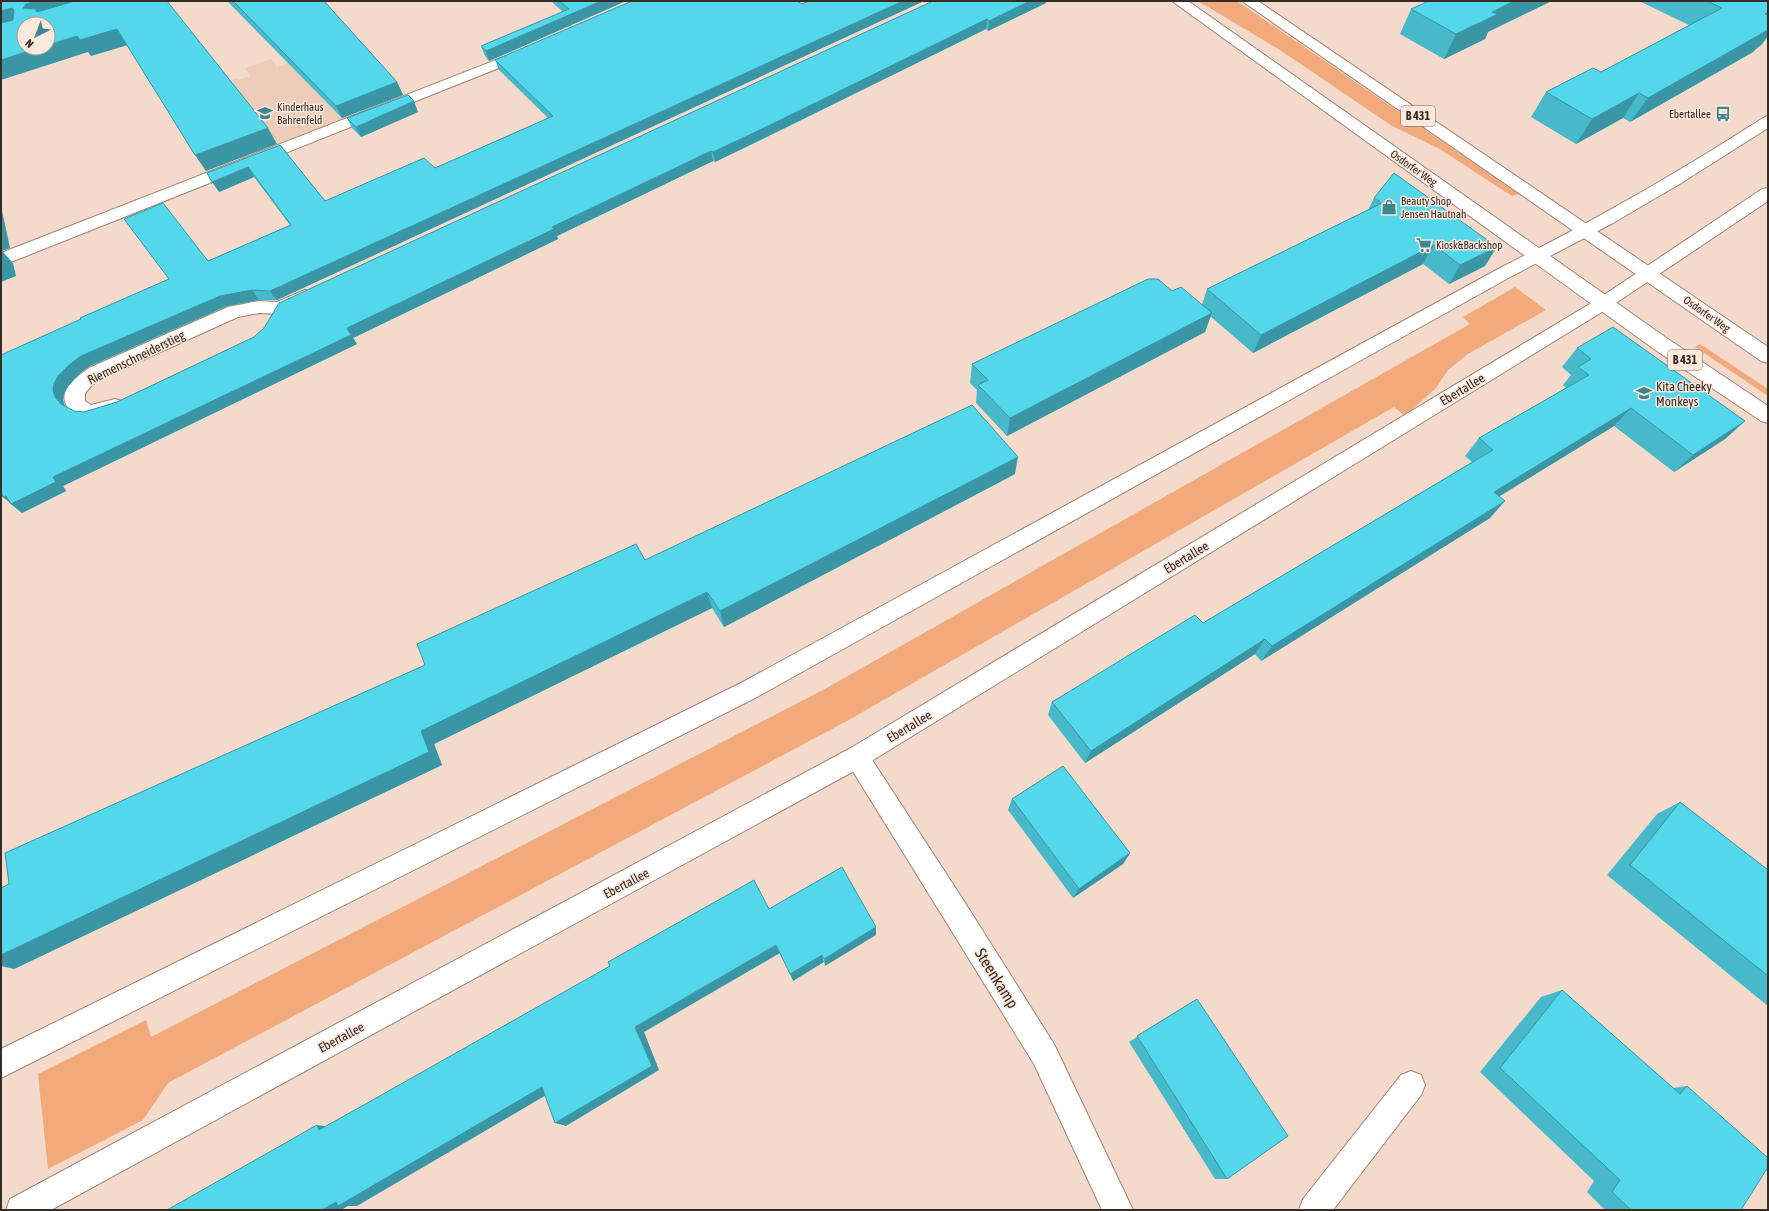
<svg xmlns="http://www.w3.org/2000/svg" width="1769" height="1211" font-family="'Asap Condensed',sans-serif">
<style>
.built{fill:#edcdba}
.green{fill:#f2a97b}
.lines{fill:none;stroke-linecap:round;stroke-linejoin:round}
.lane-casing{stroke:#9c8577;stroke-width:2}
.street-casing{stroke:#9c8577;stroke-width:2}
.secondary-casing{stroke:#9c8577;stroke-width:2}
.primary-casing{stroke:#9c8577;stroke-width:2}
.lane{fill:#fff;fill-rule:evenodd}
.street{fill:#fff;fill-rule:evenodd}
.secondary{fill:#fff;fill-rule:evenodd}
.primary{fill:#fff;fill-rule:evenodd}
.wall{fill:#47b9ca}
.shaded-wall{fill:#3a96a4}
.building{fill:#53d7eb;stroke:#3a96a4}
.labels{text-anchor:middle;stroke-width:3;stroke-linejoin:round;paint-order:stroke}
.far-poi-label{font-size:11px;fill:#352c26;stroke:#fce8dc;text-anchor:start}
.far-street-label{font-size:11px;fill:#352c26;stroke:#fce8dc}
.shield{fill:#fce8dc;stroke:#71645d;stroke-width:1}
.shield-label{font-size:12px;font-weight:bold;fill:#352c26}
.street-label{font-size:13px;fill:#352c26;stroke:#fce8dc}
.poi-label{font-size:13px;fill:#352c26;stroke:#fce8dc;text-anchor:start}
.near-street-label{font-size:16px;fill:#352c26;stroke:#fce8dc}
</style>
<rect width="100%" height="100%" fill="#f3dacb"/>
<polygon class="built" points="353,40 402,94 400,97 208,174 164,103 237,78 239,80 250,76 245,68 271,59 277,67"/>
<g class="green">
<polygon points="1198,1 1237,1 1519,194 1512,196 1438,148 1392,126 1280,50"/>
<polygon points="1515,287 1546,310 1468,354 1448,370 1436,388 1405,416 1394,407 847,721 168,1083 143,1120 48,1169 38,1074 146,1020 151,1037 823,690 1470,324 1463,317"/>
<polygon points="1700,344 1768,389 1768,396 1695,347"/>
</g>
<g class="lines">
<defs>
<g id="lane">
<polygon points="524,49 529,50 531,53 529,56 1,266 1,253"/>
<polygon points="1411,1071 1421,1075 1425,1085 1421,1095 1333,1210 1299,1210 1303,1199 1401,1075"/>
</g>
<g id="street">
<path d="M305,290L311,292L314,296L311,300L279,314L259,313L238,317L105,377L92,385L85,393V401L91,405L115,399L122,401L125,406L122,411C112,414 99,420 89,420C83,420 79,416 75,414C50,397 75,377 91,367L228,307L259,301L277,302Z"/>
<polygon points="857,746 865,749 962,898 1054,1044 1133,1210 1102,1210 1034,1064 849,765 845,757 849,749"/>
</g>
<g id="secondary">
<path d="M1768,116V128L1678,185L1613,223L1512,276L757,697L1,1078V1049L741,683L1500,268C1590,223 1678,173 1763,118Z"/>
<polygon points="1768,188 1768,201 1610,307 865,765 51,1210 6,1210 10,1199 849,749 1598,299 1762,189"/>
</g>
<g id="primary">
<polygon points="1172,1 1188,1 1668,339 1768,406 1768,423 1761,421 1654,349"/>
<polygon points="1242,1 1258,1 1768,347 1768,363 1761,361"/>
</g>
</defs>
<use href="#lane" class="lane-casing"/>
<use href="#street" class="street-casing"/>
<use href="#secondary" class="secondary-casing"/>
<use href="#primary" class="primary-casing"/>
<use href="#lane" class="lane"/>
<use href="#street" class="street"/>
<use href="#secondary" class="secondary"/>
<use href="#primary" class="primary"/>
</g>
<g class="wall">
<polygon points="227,1 324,1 397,82 403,95 342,118"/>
<polygon points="552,1 626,1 489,61 485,56 481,46 563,12 553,3"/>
<polygon points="809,1 924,1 277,300 259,300 227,306 90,366 79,374 68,386 64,393 63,400 65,406 74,411 84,412 117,402 254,337 933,1 1046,1 1046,3 988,31 986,29 763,139 715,162 713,161 557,236 558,239 353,338 357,344 63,486 66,491 22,513 3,497 81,319 208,261 290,225 254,177 219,192 280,145 325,201 435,168 548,118 499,70 495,60 802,4"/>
<polygon points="1639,1 1768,1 1768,36 1761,45 1757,48 1753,52 1630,122 1623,118 1576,144 1531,117 1546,92 1601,72 1689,25"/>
<polygon points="1411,9 1488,32 1485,39 1444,59 1400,34"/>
<polygon points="418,112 361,137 352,128 347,118"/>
<polygon points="1374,198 1485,266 1449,284 1423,264 1253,353 1210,316 1205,332 1007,436 976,403 977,390 970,383 972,364 1172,291 1202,305 1207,289 1368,210"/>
<polygon points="1577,348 1745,421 1725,439 1674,472 1614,426 1499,496 1490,518 1261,661 1255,654 1085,763 1048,715 1052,702 1203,623 1472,462 1465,456 1479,438 1566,388 1563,385 1571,375 1562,367"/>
<polygon points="1015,474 724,627 712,608 434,744 442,765 14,969 9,884 425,665 645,560"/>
<polygon points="1012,799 1130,853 1123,864 1073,898 1008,810"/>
<polygon points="1680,802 1768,870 1768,1006 1607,875 1657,814"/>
<polygon points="1562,990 1673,1088 1687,1086 1741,1210 1605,1210 1587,1192 1594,1181 1480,1072 1541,997"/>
<polygon points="1197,999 1227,1179 1215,1179 1129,1042"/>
</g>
<g class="shaded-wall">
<polygon points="34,1 99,1 45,24 23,8 26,4"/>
<polygon points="601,1 626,1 489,61 486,51"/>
<polygon points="903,1 924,1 277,300 270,291"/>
<polygon points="1030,1 1046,1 1046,3 988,31 989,21"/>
<polygon points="1514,1 1552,1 1488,32 1485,39 1444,59 1456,34 1492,12"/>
<polygon points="12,8 24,25 1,31 1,11"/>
<polygon points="987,19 986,29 715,162 713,152"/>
<polygon points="1768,28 1768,36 1761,45 1757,48 1753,52 1630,122 1648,98"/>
<polygon points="117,29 128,45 91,56 88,52 1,80 1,60 38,48 48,48 48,45 77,36"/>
<polygon points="397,82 403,95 342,118 336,106"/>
<polygon points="1639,93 1623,118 1576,144 1592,119"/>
<polygon points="414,101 418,112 361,137 356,127"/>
<polygon points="268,128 277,144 206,171 195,155"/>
<polygon points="711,151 713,161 557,236 558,239 353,338 357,344 63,486 66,491 22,513 11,504 12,504 3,497 53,477 347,328 552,227"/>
<polygon points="248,167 254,177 219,192 212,182"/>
<polygon points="1,206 10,248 2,251 13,263 16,276 1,282"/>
<polygon points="1434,245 1423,264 1253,353 1261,335"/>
<polygon points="1497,247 1485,266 1449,284 1460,265"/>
<polygon points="252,290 259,300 227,306 90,366 79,374 68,386 64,393 63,400 65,407 71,413 55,397 53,390 54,384 58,376 69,365 81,356 220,296"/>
<polygon points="1212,313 1205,332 1007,436 1010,418"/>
<polygon points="1631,408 1614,426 1479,509 1494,492"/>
<polygon points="1745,421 1725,439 1674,472 1693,455"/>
<polygon points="1018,457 1015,474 724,627 720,611"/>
<polygon points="1505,501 1490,518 1261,661 1272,646"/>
<polygon points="707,592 712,608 434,744 442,765 14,969 1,966 1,955 421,731"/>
<polygon points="1265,639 1255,654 1085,763 1091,751"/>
<polygon points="1130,853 1123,864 1073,898 1079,889"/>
<polygon points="876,927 876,935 825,966 824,959"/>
<polygon points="776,945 780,953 644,1032 659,1070 566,1126 555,1123 635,1027"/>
<polygon points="822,955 824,962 793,981 790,974"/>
<polygon points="542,1087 553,1091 357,1206 348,1206 341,1210 322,1210"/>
<polygon points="317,1125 336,1128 319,1130"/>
</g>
<g class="building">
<polygon points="1,1 34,1 26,4 23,8 35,9 37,12 75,1 167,1 268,128 195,155 117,29 80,40 77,36 48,45 48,24 24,24 24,48 38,48 1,60 1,23 13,20 14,10 12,8 1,11"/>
<polygon points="233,1 324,1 397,82 336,106"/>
<polygon points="559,1 601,1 486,51 481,46 569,9"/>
<polygon points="632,1 797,1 802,4 809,1 903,1 270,291 252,290 220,296 81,356 69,365 58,376 54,384 53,390 55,397 61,404 74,411 84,412 117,402 254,337 264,328 279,303 933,1 1030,1 989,21 987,19 762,129 713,152 711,151 552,227 554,229 347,328 351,335 53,477 56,482 11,504 6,496 3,497 1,493 1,355 81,319 80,318 169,279 124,219 163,203 208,261 291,225 248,167 212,182 207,173 280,145 325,201 424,158 435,168 553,116 495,60"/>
<polygon points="1429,1 1514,1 1492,12 1498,14 1456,34 1411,9"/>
<polygon points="1707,1 1768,1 1768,12 1765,14 1768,15 1768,30 1648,98 1639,93 1592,119 1546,92 1593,68 1601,72 1722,8"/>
<polygon points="408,95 414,101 356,127 347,118"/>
<polygon points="1394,173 1497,247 1460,265 1434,245 1261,335 1207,289 1382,203 1374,198"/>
<polygon points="1148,279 1158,279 1172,291 1181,287 1212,313 1010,418 978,385 988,380 972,364"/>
<polygon points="1613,327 1745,421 1693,455 1631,408 1494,492 1505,501 1272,646 1265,639 1091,751 1052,702 1195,615 1203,623 1493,450 1479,438 1589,375 1578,367 1591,359 1577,348"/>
<polygon points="972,405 1018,457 720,611 707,592 421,731 429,752 1,955 1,888 9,884 5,853 425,665 417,644 636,544 645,560"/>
<polygon points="1063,766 1130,853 1079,889 1012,799"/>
<polygon points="1680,802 1768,870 1768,976 1630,865"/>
<polygon points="842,867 876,927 824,959 822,955 790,974 776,945 635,1027 652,1066 555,1123 542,1087 338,1206 336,1202 322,1210 167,1210 317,1125 319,1130 369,1102 610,966 608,962 754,880 769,909"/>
<polygon points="1562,990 1680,1094 1687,1086 1768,1158 1768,1167 1741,1210 1631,1210 1612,1192 1620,1180 1500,1068"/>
<polygon points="1197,999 1288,1136 1227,1179 1137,1036"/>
</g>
<defs>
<symbol id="school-bare" viewBox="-9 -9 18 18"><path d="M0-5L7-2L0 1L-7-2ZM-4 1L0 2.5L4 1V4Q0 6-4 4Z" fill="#408691" stroke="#fce8dc" stroke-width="2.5" paint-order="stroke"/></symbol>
<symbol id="bus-bare" viewBox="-9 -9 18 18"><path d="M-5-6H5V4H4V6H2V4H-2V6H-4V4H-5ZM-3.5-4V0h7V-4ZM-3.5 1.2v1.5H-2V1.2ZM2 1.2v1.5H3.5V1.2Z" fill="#408691" stroke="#fce8dc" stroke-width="2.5" paint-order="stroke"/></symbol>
<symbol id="shop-bare" viewBox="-9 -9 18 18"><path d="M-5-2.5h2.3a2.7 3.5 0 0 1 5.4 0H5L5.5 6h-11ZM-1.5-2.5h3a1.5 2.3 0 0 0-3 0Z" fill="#408691" stroke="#fce8dc" stroke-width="2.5" paint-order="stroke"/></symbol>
<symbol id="supermarket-bare" viewBox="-9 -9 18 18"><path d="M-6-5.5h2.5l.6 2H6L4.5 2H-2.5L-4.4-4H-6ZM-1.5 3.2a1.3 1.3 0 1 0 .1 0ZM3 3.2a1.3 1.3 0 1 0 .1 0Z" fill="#408691" stroke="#fce8dc" stroke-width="2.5" paint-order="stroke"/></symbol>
</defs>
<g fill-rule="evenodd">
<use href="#school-bare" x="254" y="102" width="22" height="22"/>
<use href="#bus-bare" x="1712" y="103" width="22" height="22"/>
<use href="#shop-bare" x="1378" y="196" width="22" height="22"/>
<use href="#supermarket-bare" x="1413" y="234" width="22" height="22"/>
<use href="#school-bare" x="1633" y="382" width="22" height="22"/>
</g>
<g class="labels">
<g class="far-poi-label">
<text x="277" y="111">Kinderhaus<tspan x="277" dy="13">Bahrenfeld</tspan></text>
<text x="1711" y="118" text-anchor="end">Ebertallee</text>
<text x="1401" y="205">Beauty Shop<tspan x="1401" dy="13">Jensen Hautnah</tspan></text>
<text x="1436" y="249">Kiosk&amp;Backshop</text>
</g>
<g class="far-street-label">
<text transform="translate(1414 168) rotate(35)" y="4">Osdorfer Weg</text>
<text transform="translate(1707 314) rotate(35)" y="4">Osdorfer Weg</text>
</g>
<g class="shield">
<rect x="1401" y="106" width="34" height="20" rx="3"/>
<rect x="1668" y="350" width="34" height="20" rx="3"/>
</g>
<g class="shield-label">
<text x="1418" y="120">B 431</text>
<text x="1685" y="364">B 431</text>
</g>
<g class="street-label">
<text transform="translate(136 357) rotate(-26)" y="5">Riemenschneiderstieg</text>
<text transform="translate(1462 389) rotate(-31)" y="5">Ebertallee</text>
<text transform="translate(1186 557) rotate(-31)" y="5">Ebertallee</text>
<text transform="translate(909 726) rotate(-31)" y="5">Ebertallee</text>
<text transform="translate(626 883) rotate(-28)" y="5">Ebertallee</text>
<text transform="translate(341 1037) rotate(-28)" y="5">Ebertallee</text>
</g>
<g class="poi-label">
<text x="1656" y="391">Kita Cheeky<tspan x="1656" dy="15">Monkeys</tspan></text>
</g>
<g class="near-street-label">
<text transform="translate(997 978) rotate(58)" y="6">Steenkamp</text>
</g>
</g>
<rect width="1769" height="1211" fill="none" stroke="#352c26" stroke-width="4"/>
<g transform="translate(36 36) rotate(222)"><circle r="19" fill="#fce8dc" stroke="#ac9d93"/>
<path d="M0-3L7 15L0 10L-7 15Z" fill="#408691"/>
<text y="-6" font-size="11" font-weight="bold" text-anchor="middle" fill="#352c26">N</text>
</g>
</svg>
